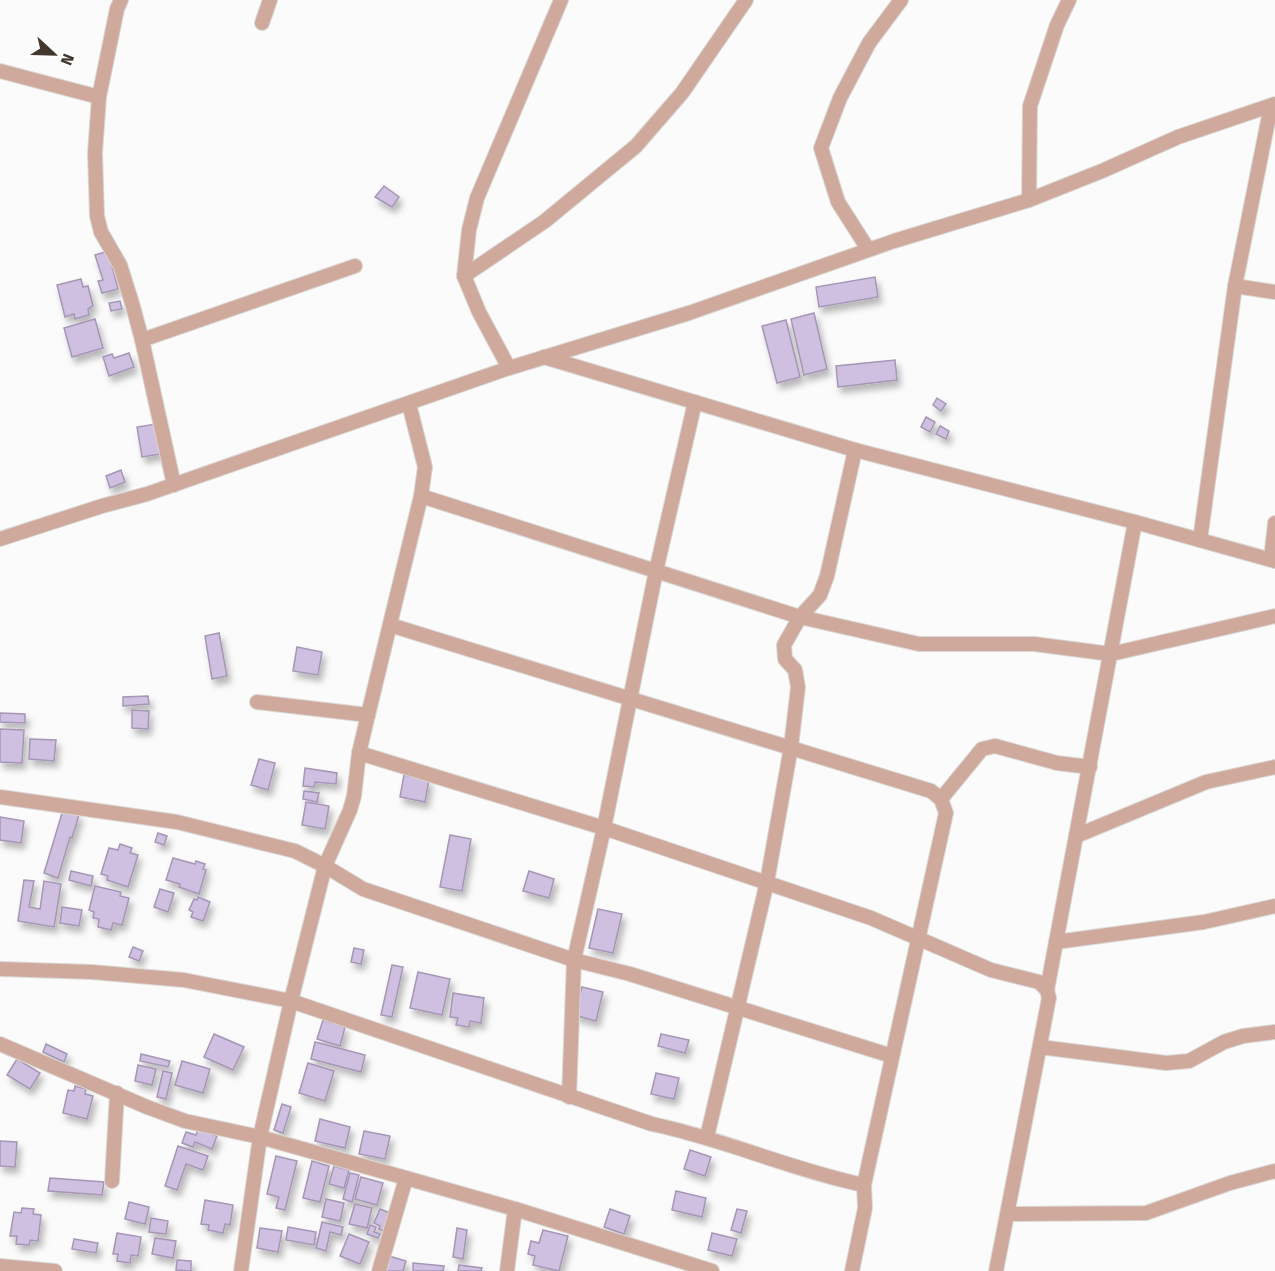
<svg xmlns="http://www.w3.org/2000/svg" width="1275" height="1271" font-family="'Fira Sans',sans-serif">
<style>
.building{fill:#cfbfe0;stroke:#a696b6;stroke-width:1.5;filter:url(#shadow)}
.lines{fill:none;stroke-linecap:round;stroke-linejoin:round}
.street-casing{stroke:#dad8d6;stroke-width:16}
.street{stroke:#cfaa9c;stroke-width:14}
</style>
<defs>
<filter id="shadow"><feDropShadow dx="3.5" dy="6" stdDeviation="3" flood-color="#0004"/></filter>
</defs>
<rect width="100%" height="100%" fill="#fbfbfb"/>
<g class="building">
<polygon points="384,186 399,197 392,207 375,197"/>
<polygon points="108,251 118,289 102,293 98,281 103,280 95,255"/>
<polygon points="875,277 878,297 819,307 816,287"/>
<polygon points="81,279 83,287 88,286 93,306 88,309 89,315 75,319 74,314 65,317 57,285"/>
<polygon points="120,301 122,309 111,311 109,303"/>
<polygon points="814,313 827,369 804,375 791,319"/>
<polygon points="95,319 103,348 72,357 64,328"/>
<polygon points="786,320 800,377 777,383 762,326"/>
<polygon points="129,353 134,367 109,376 103,357 112,354 114,358"/>
<polygon points="895,360 897,380 838,387 836,366"/>
<polygon points="937,398 946,404 941,411 933,405"/>
<polygon points="926,417 935,422 930,432 921,427"/>
<polygon points="156,424 161,454 142,457 137,427"/>
<polygon points="940,426 949,431 946,439 936,434"/>
<polygon points="121,470 125,482 110,488 106,476"/>
<polygon points="219,633 227,676 212,679 205,636"/>
<polygon points="297,647 322,652 318,675 293,671"/>
<polygon points="148,696 149,704 123,706 123,697"/>
<polygon points="132,710 149,711 148,729 132,728"/>
<polygon points="0,713 25,714 25,723 0,722"/>
<polygon points="0,729 24,730 22,763 0,762"/>
<polygon points="30,739 56,740 54,761 29,759"/>
<polygon points="259,759 275,763 268,790 251,785"/>
<polygon points="305,768 337,773 336,784 315,782 314,787 303,786"/>
<polygon points="404,775 429,780 425,802 400,797"/>
<polygon points="304,791 319,793 317,802 303,799"/>
<polygon points="306,802 329,806 325,829 302,825"/>
<polygon points="63,810 79,815 72,838 70,837 58,878 44,873"/>
<polygon points="0,817 24,821 21,843 0,840"/>
<polygon points="158,833 167,836 164,845 155,842"/>
<polygon points="450,835 471,839 462,891 440,887"/>
<polygon points="120,844 132,848 130,853 138,855 128,887 107,880 108,876 101,874 109,848 118,850"/>
<polygon points="173,858 195,864 196,861 205,864 203,869 206,870 199,894 179,887 180,884 166,880"/>
<polygon points="71,871 93,876 91,886 69,880"/>
<polygon points="529,871 554,879 549,898 523,891"/>
<polygon points="24,880 34,881 29,907 40,909 44,881 61,884 54,927 18,921"/>
<polygon points="95,886 121,892 120,896 129,898 122,925 113,923 111,930 98,927 99,919 93,918 94,912 89,910"/>
<polygon points="160,889 174,893 168,912 154,907"/>
<polygon points="198,897 210,902 203,921 191,917 193,912 189,910 194,899 197,900"/>
<polygon points="62,907 82,910 79,926 60,923"/>
<polygon points="598,909 622,914 613,953 589,948"/>
<polygon points="133,947 143,951 139,961 129,957"/>
<polygon points="354,948 364,950 361,964 351,962"/>
<polygon points="392,965 403,967 392,1017 381,1015"/>
<polygon points="418,972 450,979 442,1015 410,1008"/>
<polygon points="582,987 603,992 596,1021 574,1015"/>
<polygon points="453,993 484,998 481,1023 470,1021 469,1027 456,1025 458,1018 450,1017"/>
<polygon points="323,1020 345,1027 340,1046 317,1039"/>
<polygon points="214,1034 244,1047 233,1070 204,1057"/>
<polygon points="661,1034 689,1040 685,1053 658,1046"/>
<polygon points="315,1042 365,1055 361,1072 311,1059"/>
<polygon points="46,1044 67,1054 64,1062 43,1052"/>
<polygon points="141,1054 170,1061 168,1067 140,1061"/>
<polygon points="17,1059 40,1073 30,1089 7,1075"/>
<polygon points="182,1061 210,1069 203,1093 175,1085"/>
<polygon points="308,1063 334,1071 325,1101 299,1093"/>
<polygon points="138,1065 156,1069 152,1085 135,1081"/>
<polygon points="163,1071 172,1073 166,1099 157,1097"/>
<polygon points="656,1073 679,1078 674,1099 651,1094"/>
<polygon points="75,1086 86,1089 85,1094 93,1096 87,1119 63,1113 68,1090 74,1091"/>
<polygon points="282,1104 291,1107 283,1133 274,1130"/>
<polygon points="320,1119 350,1127 345,1148 315,1141"/>
<polygon points="198,1129 217,1136 212,1149 195,1142 193,1147 182,1143 186,1132 196,1135"/>
<polygon points="364,1131 390,1136 385,1159 359,1154"/>
<polygon points="0,1141 17,1142 15,1167 0,1166"/>
<polygon points="178,1146 208,1156 203,1170 186,1164 177,1190 165,1186"/>
<polygon points="690,1150 711,1157 705,1176 684,1169"/>
<polygon points="276,1156 297,1161 285,1210 276,1208 279,1197 267,1194"/>
<polygon points="312,1161 329,1166 320,1202 303,1198"/>
<polygon points="334,1166 349,1170 344,1188 329,1184"/>
<polygon points="350,1173 359,1175 352,1202 343,1199"/>
<polygon points="361,1177 383,1183 377,1205 355,1199"/>
<polygon points="50,1178 104,1182 102,1195 48,1191"/>
<polygon points="676,1191 706,1198 702,1217 672,1210"/>
<polygon points="326,1199 344,1203 340,1221 322,1217"/>
<polygon points="205,1200 233,1205 230,1225 225,1224 223,1233 208,1230 209,1225 201,1224"/>
<polygon points="129,1202 149,1207 145,1224 125,1219"/>
<polygon points="355,1204 372,1208 367,1228 349,1224"/>
<polygon points="22,1208 34,1209 33,1214 41,1215 38,1241 30,1240 29,1245 16,1244 17,1236 10,1236 14,1212 21,1213"/>
<polygon points="380,1209 390,1213 383,1231 379,1229 380,1226 374,1223"/>
<polygon points="610,1209 630,1216 624,1234 604,1227"/>
<polygon points="737,1209 747,1211 741,1233 731,1230"/>
<polygon points="151,1218 168,1221 166,1234 149,1232"/>
<polygon points="322,1222 343,1227 341,1235 330,1232 326,1251 316,1248"/>
<polygon points="370,1225 376,1227 374,1232 380,1234 378,1238 367,1234"/>
<polygon points="288,1227 316,1232 314,1245 286,1240"/>
<polygon points="260,1228 282,1231 278,1252 257,1248"/>
<polygon points="457,1228 467,1230 463,1259 453,1257"/>
<polygon points="543,1230 568,1236 559,1271 533,1265 535,1256 528,1254 531,1241 539,1243"/>
<polygon points="117,1233 141,1237 138,1256 131,1255 130,1263 117,1261 118,1254 113,1254"/>
<polygon points="712,1233 737,1239 732,1256 708,1250"/>
<polygon points="349,1234 369,1242 360,1264 340,1256"/>
<polygon points="155,1238 176,1241 173,1258 152,1254"/>
<polygon points="74,1239 98,1243 96,1253 72,1249"/>
<polygon points="389,1256 406,1261 403,1271 385,1271"/>
<polygon points="177,1260 191,1261 191,1271 176,1270"/>
<polygon points="413,1263 444,1266 443,1271 413,1271"/>
<polygon points="459,1265 482,1268 481,1271 458,1271"/>
</g>
<g class="lines">
<defs>
<g id="street">
<polyline points="121,0 117,9 99,97 95,153 97,216 101,232 120,265 132,303 142,340 174,485"/>
<polyline points="262,23 270,0"/>
<polyline points="0,71 99,97"/>
<polyline points="1029,200 1030,106 1057,25 1069,0"/>
<polyline points="868,249 838,202 821,148 840,98 869,43 901,0"/>
<polyline points="464,276 545,221 636,146 682,93 746,0"/>
<polyline points="1235,286 1275,292"/>
<polyline points="142,340 355,266"/>
<polyline points="544,357 855,450 1135,522 1275,561"/>
<polyline points="509,368 479,312 464,276 469,230 477,198 561,0"/>
<polyline points="409,404 425,467 421,496 368,715 359,753 354,796 350,810 325,866 363,889 574,960 630,974 892,1056"/>
<polyline points="421,496 800,617 919,644 1034,644 1111,654 1275,616"/>
<polyline points="0,539 102,506 147,494 509,368 689,313 894,241 1029,200 1102,171 1178,137 1275,104"/>
<polyline points="1200,540 1235,286 1271,106"/>
<polyline points="1271,559 1275,523"/>
<polyline points="390,625 931,791 941,799 946,813 864,1185 865,1208 852,1271"/>
<polyline points="257,702 368,715"/>
<polyline points="359,753 604,828 871,918 991,970 1039,982 1047,990 1049,998 996,1271"/>
<path d="M0,797L177,822L295,851L325,866L291,1001L652,1124C724,1139 792,1170 864,1185"/>
<polyline points="941,799 982,749 995,746 1057,763 1090,767"/>
<polyline points="1076,836 1206,782 1275,767"/>
<polyline points="1056,942 1204,922 1275,906"/>
<polyline points="0,969 92,972 184,980 291,1001 260,1137 241,1271"/>
<polyline points="1047,990 1135,522"/>
<polyline points="0,1044 147,1107 185,1121 260,1137 406,1178 515,1209 712,1271"/>
<polyline points="1040,1047 1166,1063 1189,1061 1224,1042 1243,1036 1275,1032"/>
<polyline points="569,1097 574,960 604,828 656,571 695,402"/>
<polyline points="707,1137 767,882 791,747 798,687 795,670 785,659 784,645 800,617 820,595 827,576 855,450"/>
<polyline points="112,1181 117,1093"/>
<polyline points="1008,1214 1146,1213 1230,1183 1275,1171"/>
<polyline points="0,1266 55,1271"/>
<polyline points="379,1271 406,1178"/>
<polyline points="507,1271 515,1209"/>
</g>
</defs>
<use href="#street" class="street-casing"/>
<use href="#street" class="street"/>
</g>
<g transform="translate(54 54) rotate(112)" stroke="#ffffff" stroke-width="4.5" paint-order="stroke">
<path d="M0-4.5L10 22L0 15L-10 22Z" fill="#43382d"/>
<text y="-9" font-size="16" font-weight="bold" text-anchor="middle" fill="#43382d">N</text>
</g>
</svg>
